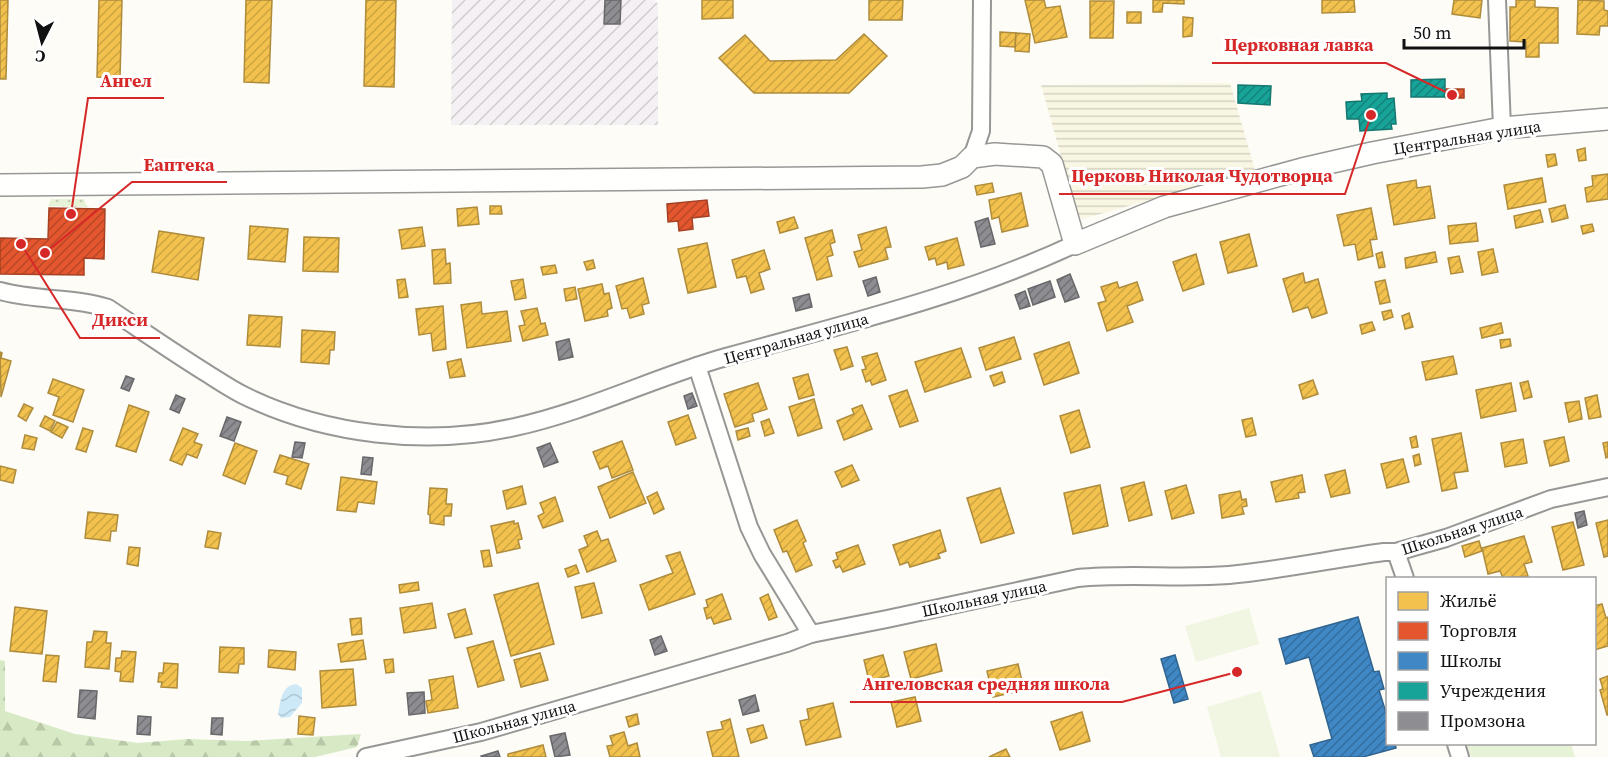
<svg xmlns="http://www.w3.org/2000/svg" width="1608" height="757" font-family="'Source Serif 4',serif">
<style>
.industrial{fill:url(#industrial-furrows)}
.farmland{fill:url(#farmland-rules)}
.grass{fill:url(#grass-dots)}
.forest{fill:url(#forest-firs)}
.park{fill:#e7f3d7}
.pitch{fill:#f0f6e1}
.water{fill:url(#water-waves)}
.homes{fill:url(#homes-hatch);stroke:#ae8c3c;stroke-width:1.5}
.shops{fill:url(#shops-hatch);stroke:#a54225;stroke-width:1.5}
.schools{fill:url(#schools-hatch);stroke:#31648f;stroke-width:1.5}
.public{fill:url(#public-hatch);stroke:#157770;stroke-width:1.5}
.industry{fill:url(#industry-hatch);stroke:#68686b;stroke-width:1.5}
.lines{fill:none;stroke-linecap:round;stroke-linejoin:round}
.minor-casing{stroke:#979795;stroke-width:20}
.tertiary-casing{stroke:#979795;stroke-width:24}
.minor{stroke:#fffffe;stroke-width:16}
.tertiary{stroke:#fffffe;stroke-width:21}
.labels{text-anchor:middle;stroke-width:6;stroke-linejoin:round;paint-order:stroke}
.street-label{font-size:16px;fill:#111;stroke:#fff}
.leader{fill:none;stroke:#d62828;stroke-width:2}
.callout-dot{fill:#d62828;stroke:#fff;stroke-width:2}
.callout-label{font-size:18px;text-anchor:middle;font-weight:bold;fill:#d62828;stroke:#fff;stroke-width:6;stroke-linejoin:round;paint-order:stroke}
</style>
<defs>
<pattern id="industrial-furrows" width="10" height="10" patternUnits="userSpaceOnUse" patternTransform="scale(1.5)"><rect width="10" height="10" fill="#f5f0f3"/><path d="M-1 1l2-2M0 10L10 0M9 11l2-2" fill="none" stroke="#d1cdcf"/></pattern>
<pattern id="farmland-rules" width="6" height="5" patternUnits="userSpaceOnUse" patternTransform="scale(1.5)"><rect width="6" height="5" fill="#f9f7e4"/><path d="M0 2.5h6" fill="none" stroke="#d4d3c3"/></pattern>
<pattern id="grass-dots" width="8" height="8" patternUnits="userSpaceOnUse" patternTransform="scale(1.5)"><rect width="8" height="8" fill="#e7f3d7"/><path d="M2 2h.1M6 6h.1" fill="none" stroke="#c5cfb8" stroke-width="1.8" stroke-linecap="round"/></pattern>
<pattern id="forest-firs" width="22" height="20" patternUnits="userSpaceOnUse" patternTransform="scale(1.5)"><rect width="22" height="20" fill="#d8eac5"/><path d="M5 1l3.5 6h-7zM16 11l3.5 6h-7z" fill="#b8c8a8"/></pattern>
<pattern id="water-waves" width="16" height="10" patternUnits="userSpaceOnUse" patternTransform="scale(1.5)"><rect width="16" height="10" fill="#cde8f7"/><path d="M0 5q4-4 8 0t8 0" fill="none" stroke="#afc6d3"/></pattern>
<pattern id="homes-hatch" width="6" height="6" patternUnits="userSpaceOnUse" patternTransform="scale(1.5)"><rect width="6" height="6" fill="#f2c14e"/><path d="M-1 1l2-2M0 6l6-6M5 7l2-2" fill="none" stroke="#cea543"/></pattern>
<pattern id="shops-hatch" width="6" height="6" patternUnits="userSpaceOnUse" patternTransform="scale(1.5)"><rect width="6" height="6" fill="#e4572e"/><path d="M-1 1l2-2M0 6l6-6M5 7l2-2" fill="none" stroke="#b74726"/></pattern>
<pattern id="schools-hatch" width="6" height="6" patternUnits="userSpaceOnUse" patternTransform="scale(1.5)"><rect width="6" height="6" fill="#3f88c5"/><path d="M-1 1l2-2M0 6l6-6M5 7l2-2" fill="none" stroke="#336e9f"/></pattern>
<pattern id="public-hatch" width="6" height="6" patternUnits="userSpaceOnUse" patternTransform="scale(1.5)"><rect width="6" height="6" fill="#17a398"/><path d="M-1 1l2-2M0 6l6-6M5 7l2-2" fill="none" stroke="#13837b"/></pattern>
<pattern id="industry-hatch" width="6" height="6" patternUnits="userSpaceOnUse" patternTransform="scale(1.5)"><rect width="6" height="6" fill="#8d8d92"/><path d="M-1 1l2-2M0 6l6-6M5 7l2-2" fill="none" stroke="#727276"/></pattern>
</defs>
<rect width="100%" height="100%" fill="#fdfcf7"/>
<polygon class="industrial" points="452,0 654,0 658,4 658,125 451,125"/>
<polygon class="farmland" points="1230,83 1255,170 1079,220 1041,85"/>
<polygon class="grass" points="51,199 84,199 87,207 48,206"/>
<polygon class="forest" points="0,660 5,661 5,711 75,734 138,743 187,739 246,741 361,734 357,747 315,757 0,757"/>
<polygon class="park" points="1467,744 1571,744 1575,757 1471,757"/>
<g class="pitch">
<polygon points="1249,608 1259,644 1196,662 1185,626"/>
<polygon points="1261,691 1280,757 1221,757 1207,707"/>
</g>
<path class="water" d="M296,684L302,688V703L290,717L281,718L278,714C281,700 281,686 296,684Z"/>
<g class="homes">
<polygon points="0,0 8,0 6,79 0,79"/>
<polygon points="99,0 122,0 120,78 97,77"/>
<polygon points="246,0 272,0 269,83 244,82"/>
<polygon points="366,0 396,0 394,87 364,86"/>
<polygon points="702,0 733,0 733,18 702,19"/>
<polygon points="869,0 903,0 902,20 869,20"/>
<polygon points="1025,0 1044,0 1046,8 1060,6 1067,37 1035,43"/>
<polygon points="1153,0 1184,0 1184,4 1163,3 1162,12 1153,12"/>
<polygon points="1322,0 1354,0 1355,12 1322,13"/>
<polygon points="1454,0 1482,0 1480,18 1452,14"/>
<polygon points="1516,0 1535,0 1535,7 1558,8 1558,43 1539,43 1539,57 1526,57 1526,42 1510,41 1510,7 1516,7"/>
<polygon points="1578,0 1604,1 1604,10 1608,11 1608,26 1600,26 1599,35 1577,34"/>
<polygon points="1090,1 1114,1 1113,38 1090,38"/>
<rect x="1127" y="12" width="14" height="11"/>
<polygon points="1183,17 1193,18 1192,36 1183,37"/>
<polygon points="1000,32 1016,33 1015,47 1000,46"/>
<polygon points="1016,33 1030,34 1029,52 1015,51"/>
<polygon points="864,34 887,56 849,93 754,93 719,58 745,35 770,61 836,60"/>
<polygon points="1585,148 1586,160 1579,161 1577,150"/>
<polygon points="1555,154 1557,165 1548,167 1546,155"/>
<polygon points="1608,174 1608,199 1587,202 1585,188 1593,186 1592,176"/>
<polygon points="1542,178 1546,202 1508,209 1504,185"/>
<polygon points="1416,180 1417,188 1430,186 1435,218 1394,225 1387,185"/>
<polygon points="992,183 994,192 977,195 975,186"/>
<polygon points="1021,193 1028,226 1002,232 999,217 992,219 989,200"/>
<polygon points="1565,205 1568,218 1552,222 1549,209"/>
<polygon points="490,206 501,206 502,214 490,214"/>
<polygon points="477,207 479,224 458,226 457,209"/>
<polygon points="1371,208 1377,239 1370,240 1373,256 1358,260 1355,244 1344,246 1337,215"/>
<polygon points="1540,210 1543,222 1516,228 1514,216"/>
<polygon points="794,217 798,228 780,233 777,222"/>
<polygon points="1476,223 1478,241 1450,244 1448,226"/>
<polygon points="1592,224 1594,231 1583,234 1581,226"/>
<polygon points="250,226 288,229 285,262 248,259"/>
<polygon points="422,227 425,246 402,249 399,230"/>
<polygon points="886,227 891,247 885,248 888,259 859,267 854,252 862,250 858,235"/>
<polygon points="832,230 835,242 830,244 833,255 827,257 832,276 817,280 805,238"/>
<polygon points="159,231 204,238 198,280 152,272"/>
<polygon points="1249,234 1257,266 1228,273 1220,242"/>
<polygon points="304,237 339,238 338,272 303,271"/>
<polygon points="957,238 964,265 948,269 947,262 937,265 935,258 929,260 925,247"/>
<polygon points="707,243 716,287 688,293 678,249"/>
<polygon points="445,249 446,264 450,263 451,283 434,284 432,250"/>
<polygon points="1493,249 1498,272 1482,275 1478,252"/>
<polygon points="764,250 770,269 759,273 764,289 751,293 746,276 737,278 732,260"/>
<polygon points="1382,252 1385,267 1379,268 1376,254"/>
<polygon points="1435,252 1437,262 1406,268 1405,258"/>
<polygon points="1196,254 1204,284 1183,291 1173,262"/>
<polygon points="1459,256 1463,272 1451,274 1448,258"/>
<polygon points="593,260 595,268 587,270 584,262"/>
<polygon points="555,265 557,273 543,275 541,267"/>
<polygon points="1303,273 1305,283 1318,279 1327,313 1312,318 1308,307 1293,312 1283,279"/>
<polygon points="643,278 649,303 642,305 644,314 630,318 627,308 622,309 616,286"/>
<polygon points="405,279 408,297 399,298 397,280"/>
<polygon points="523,279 526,298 515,300 511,281"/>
<polygon points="1385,280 1390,302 1380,304 1375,282"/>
<polygon points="1117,282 1119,288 1137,282 1143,300 1127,306 1133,322 1107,331 1098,303 1106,301 1101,287"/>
<polygon points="602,284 604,294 609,293 612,308 607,310 608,316 585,321 578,289"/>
<polygon points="575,287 577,299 566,301 564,289"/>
<polygon points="481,302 482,314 507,311 511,341 467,348 461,305"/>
<polygon points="443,306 446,349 433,351 431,333 419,335 416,309"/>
<polygon points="537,308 541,324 545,323 548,335 523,341 519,326 525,325 521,311"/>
<polygon points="1391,310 1393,317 1384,320 1382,312"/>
<polygon points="1409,313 1413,327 1405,329 1402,316"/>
<polygon points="249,315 282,317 280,347 247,345"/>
<polygon points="1372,322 1375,330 1362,334 1360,325"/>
<polygon points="1501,323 1503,333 1482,338 1480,328"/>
<polygon points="302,330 335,332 334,350 330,350 329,364 301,362"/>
<polygon points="1014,337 1021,359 986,370 979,348"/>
<polygon points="1510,339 1511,346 1501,348 1500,340"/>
<polygon points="1069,342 1079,373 1044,385 1034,354"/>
<polygon points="847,347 853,366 841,370 834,350"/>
<polygon points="961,348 971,377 925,392 915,362"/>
<polygon points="0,352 2,353 1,358 11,361 1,397"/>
<polygon points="877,353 886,380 872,385 870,380 866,382 862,370 866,369 862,357"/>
<polygon points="1453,356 1457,374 1426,380 1422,362"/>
<polygon points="461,359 465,376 450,378 447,362"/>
<polygon points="1002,372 1005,382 994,386 990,376"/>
<polygon points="808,374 814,395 799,399 793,378"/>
<polygon points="53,379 84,390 73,422 53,415 59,397 48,393"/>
<polygon points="1313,380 1318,394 1303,399 1299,385"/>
<polygon points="1528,381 1532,397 1524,399 1520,383"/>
<polygon points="758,383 767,409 752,414 754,421 735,427 724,394"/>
<polygon points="1511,383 1516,411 1481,418 1476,390"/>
<polygon points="907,390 918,421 900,427 889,396"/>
<polygon points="1597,395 1601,417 1589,419 1585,398"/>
<polygon points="814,399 822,428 798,436 789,407"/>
<polygon points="1579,401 1582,419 1569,422 1565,403"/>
<polygon points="24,404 33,408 26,421 18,416"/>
<polygon points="129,405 149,412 136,452 116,446"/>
<polygon points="862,405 872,429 844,440 837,421 854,414 852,409"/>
<polygon points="1079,410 1090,447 1071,453 1060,416"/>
<polygon points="688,415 696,438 676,445 668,422"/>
<polygon points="45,416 55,421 50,431 40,426"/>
<polygon points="1252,418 1256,435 1246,437 1242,420"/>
<polygon points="769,419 774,433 765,436 761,422"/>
<polygon points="57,422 68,427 62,438 51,432"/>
<polygon points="83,428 93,431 86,452 76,449"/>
<polygon points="183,428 198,434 194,442 202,445 197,458 187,454 182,465 170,460"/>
<polygon points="748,428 750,436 738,440 736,431"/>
<polygon points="1461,433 1468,471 1454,473 1457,488 1442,491 1432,439"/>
<polygon points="25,435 37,438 34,450 22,448"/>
<polygon points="1416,436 1418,447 1412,448 1410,438"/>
<polygon points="1564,437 1569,461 1550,466 1544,441"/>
<polygon points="1523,439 1527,463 1505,467 1501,443"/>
<polygon points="622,441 633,470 612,478 608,466 600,469 593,452"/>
<polygon points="1608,442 1608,457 1606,458 1603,443"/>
<polygon points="235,443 257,451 245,484 223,475"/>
<polygon points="1419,454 1421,464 1415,466 1413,456"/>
<polygon points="280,455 309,464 301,489 286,484 288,476 274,472"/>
<polygon points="1403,459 1409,482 1387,488 1381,464"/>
<polygon points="852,465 859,480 842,487 835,472"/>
<polygon points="0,466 16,470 13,483 0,480"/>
<polygon points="1345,470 1350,493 1331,497 1325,475"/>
<polygon points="633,472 646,503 610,518 598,487"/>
<polygon points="1302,475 1305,492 1298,493 1299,498 1276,502 1271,482"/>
<polygon points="341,477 377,482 374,504 358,502 356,512 337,510"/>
<polygon points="1144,482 1152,515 1129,521 1121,488"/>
<polygon points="1100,485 1108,526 1073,534 1064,493"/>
<polygon points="1186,485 1194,513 1172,519 1165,491"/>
<polygon points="522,486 526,504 507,509 503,491"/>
<polygon points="430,488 447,489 446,504 452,504 451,516 444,516 444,525 430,523 430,515 428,514"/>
<polygon points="1000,488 1014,533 981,543 967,498"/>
<polygon points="1240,491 1242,500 1246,499 1247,506 1242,507 1244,514 1222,518 1219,495"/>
<polygon points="657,492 664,509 654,514 647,497"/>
<polygon points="555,497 563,521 543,528 538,516 544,513 540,503"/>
<polygon points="88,512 118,515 116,531 111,531 110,541 85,538"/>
<polygon points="797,520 806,541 803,543 812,565 796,572 787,551 783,552 774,530"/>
<polygon points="1608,520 1608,556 1604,557 1596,523"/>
<polygon points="514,521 514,524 518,523 522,539 518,540 520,548 497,553 491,526"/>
<polygon points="1573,522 1584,565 1563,570 1552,527"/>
<polygon points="940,530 946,551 938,554 940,558 910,567 908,562 900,565 893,545"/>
<polygon points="208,531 221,533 218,549 205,547"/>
<polygon points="597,531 601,541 608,539 616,561 587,572 579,550 588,546 584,536"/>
<polygon points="1524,536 1532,562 1524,564 1528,576 1503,578 1500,571 1488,574 1482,548"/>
<polygon points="1479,541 1482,551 1465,557 1462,546"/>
<polygon points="858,545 865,564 843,572 840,566 836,568 833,561 838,559 836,553"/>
<polygon points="129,547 140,548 138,566 127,564"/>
<polygon points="489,550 492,566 484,567 481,551"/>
<polygon points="680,552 695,594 649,610 640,585 673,573 666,556"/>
<polygon points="576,565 579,573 568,577 565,569"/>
<polygon points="418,582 419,590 400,593 399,585"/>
<polygon points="538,583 554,644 511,656 494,595"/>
<polygon points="594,583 602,613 582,618 575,587"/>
<polygon points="722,594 731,619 714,624 711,617 707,619 704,608 708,607 706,600"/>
<polygon points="768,594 777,617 769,620 760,598"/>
<polygon points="432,603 436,628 404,633 400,608"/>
<polygon points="1602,604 1606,618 1608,617 1608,646 1594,650 1594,606"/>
<polygon points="15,607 47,611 42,654 10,651"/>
<polygon points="465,609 472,634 455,638 448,614"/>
<polygon points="361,618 362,634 352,635 350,619"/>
<polygon points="94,631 107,632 106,643 111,643 109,669 85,667 87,642 92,642"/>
<polygon points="363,640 366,659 341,662 338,644"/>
<polygon points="493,641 504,680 478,687 467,648"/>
<polygon points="936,644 942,671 911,679 904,652"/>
<polygon points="220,647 244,648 244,664 239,664 238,673 219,672"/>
<polygon points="269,650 296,652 295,670 268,667"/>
<polygon points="122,651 136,652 133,682 120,681 121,672 115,671 116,658 121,658"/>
<polygon points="540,653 548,680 521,687 514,660"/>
<polygon points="46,655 59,656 56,682 43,681"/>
<polygon points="883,655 889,676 869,681 864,660"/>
<polygon points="393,659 394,672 386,673 384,660"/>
<polygon points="164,663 178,664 177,688 161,687 162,682 158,682 159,673 163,673"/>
<polygon points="1018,664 1024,690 993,697 987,671"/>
<polygon points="353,669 356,705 322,708 320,671"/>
<polygon points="453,676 458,708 428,713 426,701 432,700 429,680"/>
<polygon points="1608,676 1608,715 1607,715 1600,690 1603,689 1600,679"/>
<polygon points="915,697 921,721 897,727 891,702"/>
<polygon points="833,703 841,737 806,745 800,721 809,719 807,709"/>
<polygon points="1082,712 1090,741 1060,750 1051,722"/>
<polygon points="637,714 639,724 629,727 626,717"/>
<polygon points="299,716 315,718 313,735 298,734"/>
<polygon points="730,719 739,757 713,757 707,732 723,729 721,722"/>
<polygon points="763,725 767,738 751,743 747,729"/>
<polygon points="624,732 628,746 637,743 640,757 610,757 607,746 613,745 610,736"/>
<polygon points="543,745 546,757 508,757 508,754"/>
<polygon points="1006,749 1010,757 989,757"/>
</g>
<g class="shops">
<rect x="1446" y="89" width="18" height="9"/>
<polygon points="707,200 709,216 692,218 693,229 679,231 678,221 668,222 667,204"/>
<polygon points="49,208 105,209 104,259 84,258 84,275 0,274 0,238 48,239"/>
</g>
<g class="schools">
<polygon points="1358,617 1374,672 1379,671 1384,689 1379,690 1388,719 1388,744 1395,744 1396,748 1363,757 1314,757 1310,745 1332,739 1309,657 1286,664 1279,639"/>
<polygon points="1175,655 1188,699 1174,703 1161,659"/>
</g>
<g class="public">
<polygon points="1445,79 1445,97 1411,97 1411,80"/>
<polygon points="1238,85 1271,86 1270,105 1238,103"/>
<polygon points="1387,93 1387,99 1394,98 1396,124 1391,124 1392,129 1360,131 1359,119 1347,119 1346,102 1362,101 1361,94"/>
</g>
<g class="industry">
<polygon points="605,0 621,0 620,24 604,24"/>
<polygon points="988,218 995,244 981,247 975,222"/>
<polygon points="1070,274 1079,297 1065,302 1057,280"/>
<polygon points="876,277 880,292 868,296 863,281"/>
<polygon points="1050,281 1055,297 1033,305 1028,289"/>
<polygon points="1025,291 1030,306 1020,309 1015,295"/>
<polygon points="809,294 812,307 796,311 793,298"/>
<polygon points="569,339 573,357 559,360 556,342"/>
<polygon points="126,376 134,379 129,391 121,388"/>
<polygon points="692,393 697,406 688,409 684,396"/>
<polygon points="176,395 185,399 179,413 170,409"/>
<polygon points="227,417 241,422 234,441 220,436"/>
<polygon points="295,442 305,443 302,458 292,457"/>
<polygon points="550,443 558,462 544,467 537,448"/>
<polygon points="363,457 373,458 371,475 361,474"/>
<polygon points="1584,511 1587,525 1578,528 1575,513"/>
<polygon points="661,636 667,651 655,655 650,640"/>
<polygon points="80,690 97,691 95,719 78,717"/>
<polygon points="424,692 425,713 409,715 407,693"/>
<polygon points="755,695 759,711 743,715 739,700"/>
<polygon points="138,716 151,717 150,735 137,734"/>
<polygon points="212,718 223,718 222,735 211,734"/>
<polygon points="565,733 570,755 555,757 550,736"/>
<polygon points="498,751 500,757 482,757 481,756"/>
</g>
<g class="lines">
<defs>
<g id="minor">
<polyline points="1497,0 1502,128"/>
<polyline points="972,157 981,131 982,0"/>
<path d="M0,291C36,301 73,297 108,308C141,330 174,353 208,374C219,381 231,389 243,395C324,435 427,447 515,427C588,411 655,377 726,357C844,324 964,296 1075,244"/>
<polyline points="697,366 749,527 762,554 811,634"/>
<polyline points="1396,552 1405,578"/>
<polyline points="1456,744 1460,757"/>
<path d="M366,757L481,732L787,643L811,634L887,619L1078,578C1128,573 1179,579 1229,575C1281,570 1333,559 1384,552H1396L1446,538L1551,499L1608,487"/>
</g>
<polyline id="tertiary" points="0,185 922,177 942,175 962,167 972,157 995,154 1043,157 1052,164 1075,244 1164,207 1302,169 1372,153 1502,128 1608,119"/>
</defs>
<use href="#minor" class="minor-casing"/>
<use href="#tertiary" class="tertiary-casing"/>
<use href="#minor" class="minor"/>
<use href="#tertiary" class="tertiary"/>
</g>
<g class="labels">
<g class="street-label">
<text transform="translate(1467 137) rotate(-9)" y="6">Центральная улица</text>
<text transform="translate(796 338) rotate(-16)" y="6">Центральная улица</text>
<text transform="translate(1462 530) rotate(-18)" y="6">Школьная улица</text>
<text transform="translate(984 598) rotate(-12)" y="6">Школьная улица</text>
<text transform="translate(514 721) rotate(-15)" y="6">Школьная улица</text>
</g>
</g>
<path class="leader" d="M1452 95L1386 63H1212M71 214L88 98H164M45 253L132 182H227M1371 115L1345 194H1059M21 244L80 338H160M1237 672L1122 702H850"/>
<g class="callout-dot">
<circle cx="1452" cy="95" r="6"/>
<circle cx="71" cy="214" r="6"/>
<circle cx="45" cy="253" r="6"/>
<circle cx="1371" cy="115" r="6"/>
<circle cx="21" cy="244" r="6"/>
<circle cx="1237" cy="672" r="6"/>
</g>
<g class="callout-label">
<text x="1299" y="51">Церковная лавка</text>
<text x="126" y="87">Ангел</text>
<text x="179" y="171">Еаптека</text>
<text x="1202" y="182">Церковь Николая Чудотворца</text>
<text x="120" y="326">Дикси</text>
<text x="986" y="690">Ангеловская средняя школа</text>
</g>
<rect x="1386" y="577" width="210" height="168" fill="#ffffff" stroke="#a0a0a0" stroke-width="1.5"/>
<rect x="1398" y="592" width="30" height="18" fill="#f2c14e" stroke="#a0a0a0" stroke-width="1.5"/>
<text x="1440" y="607" font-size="18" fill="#111111">Жильё</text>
<rect x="1398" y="622" width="30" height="18" fill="#e4572e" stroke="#a0a0a0" stroke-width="1.5"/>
<text x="1440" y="637" font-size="18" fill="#111111">Торговля</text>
<rect x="1398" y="652" width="30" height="18" fill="#3f88c5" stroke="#a0a0a0" stroke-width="1.5"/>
<text x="1440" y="667" font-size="18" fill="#111111">Школы</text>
<rect x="1398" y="682" width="30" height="18" fill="#17a398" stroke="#a0a0a0" stroke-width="1.5"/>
<text x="1440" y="697" font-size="18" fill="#111111">Учреждения</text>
<rect x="1398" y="712" width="30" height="18" fill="#8d8d92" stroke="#a0a0a0" stroke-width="1.5"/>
<text x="1440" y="727" font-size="18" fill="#111111">Промзона</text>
<g transform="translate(42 42) rotate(186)" stroke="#ffffff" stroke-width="4.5" paint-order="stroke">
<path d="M0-4.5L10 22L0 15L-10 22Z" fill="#111111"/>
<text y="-9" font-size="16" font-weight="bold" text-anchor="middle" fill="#111111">С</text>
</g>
<path d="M1404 39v9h120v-9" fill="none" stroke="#111111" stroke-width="3"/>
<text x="1413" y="39" font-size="18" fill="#111111" stroke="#ffffff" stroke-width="4.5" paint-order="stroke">50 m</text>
</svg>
